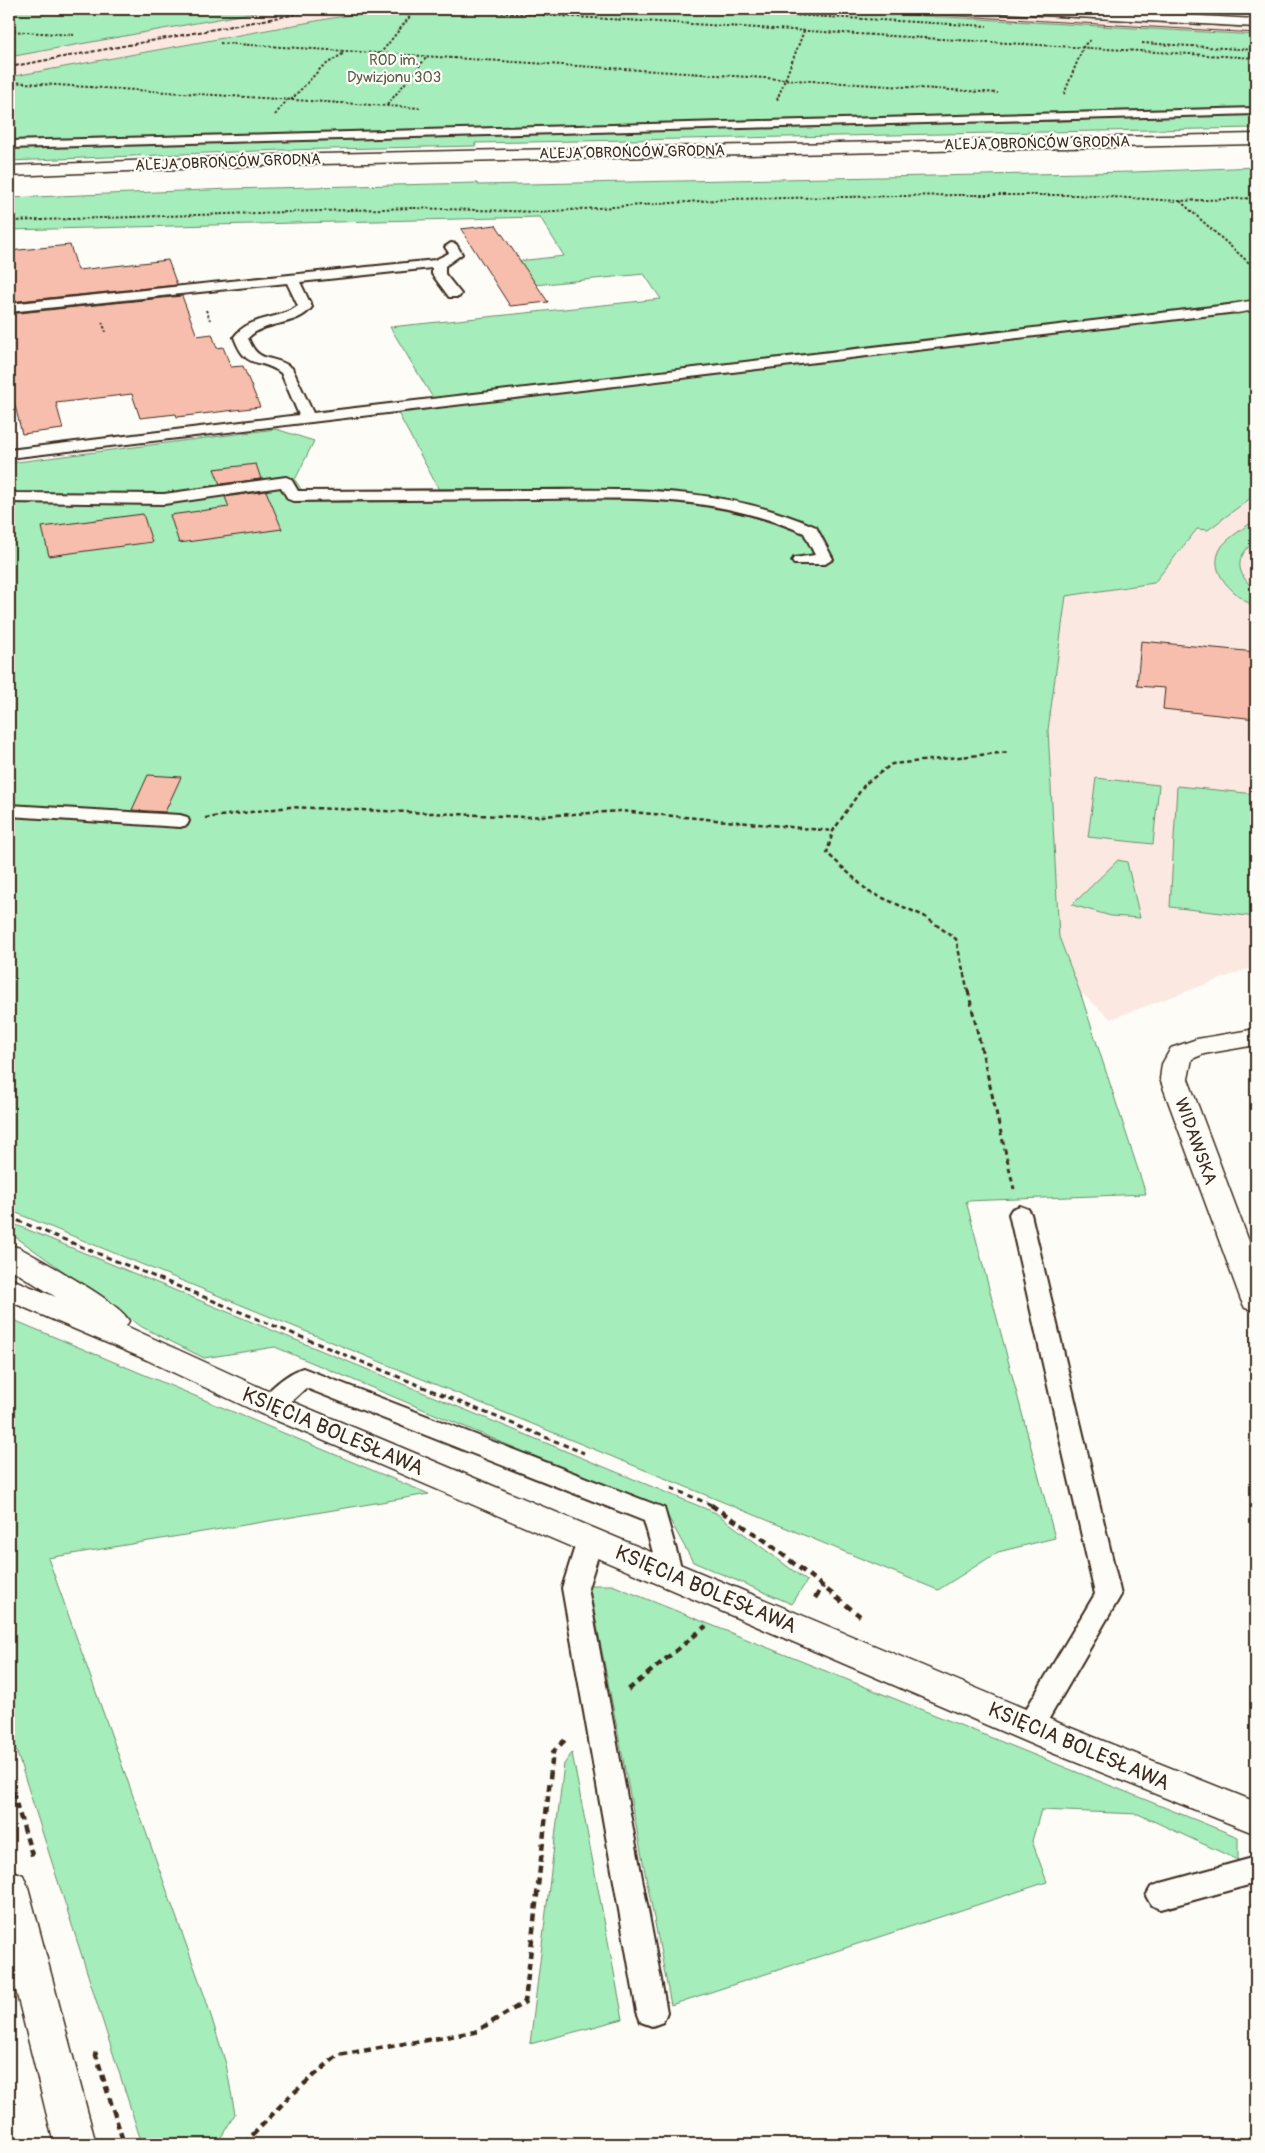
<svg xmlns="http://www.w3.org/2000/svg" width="1265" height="2153" font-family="Pangolin,sans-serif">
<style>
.built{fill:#fbe9e1}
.green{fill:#a5edba;stroke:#708c6c}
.building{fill:#f7bead;stroke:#3b2a1e}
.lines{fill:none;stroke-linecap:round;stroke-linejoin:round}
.lane-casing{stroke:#3b2a1e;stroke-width:4}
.street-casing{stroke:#3b2a1e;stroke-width:3}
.secondary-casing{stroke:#3b2a1e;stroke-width:3}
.highway-casing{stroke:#3b2a1e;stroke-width:3}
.path-far3{stroke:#3b2a1e;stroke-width:2;stroke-dasharray:2.5 2;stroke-linecap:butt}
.path-far2{stroke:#3b2a1e;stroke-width:2.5;stroke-dasharray:4.5 3;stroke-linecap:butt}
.path-far1{stroke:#3b2a1e;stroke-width:3;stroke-dasharray:5.5 4;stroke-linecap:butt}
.path{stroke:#3b2a1e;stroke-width:4.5;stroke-dasharray:7 5;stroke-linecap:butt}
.lane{fill:#fdfcf7;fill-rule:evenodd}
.street{fill:#fdfcf7;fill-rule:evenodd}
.secondary{fill:#fdfcf7;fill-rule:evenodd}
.highway{fill:#fdfcf7;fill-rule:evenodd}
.tram{stroke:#3b2a1e;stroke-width:1}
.rail{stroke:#3b2a1e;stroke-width:2;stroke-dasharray:4 2;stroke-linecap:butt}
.labels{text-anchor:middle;stroke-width:4.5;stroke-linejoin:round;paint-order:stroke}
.far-park-label{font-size:15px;fill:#565b45;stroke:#fdfcf7}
.far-street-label{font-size:15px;fill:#3b2a1e;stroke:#fdfcf7}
.street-label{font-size:18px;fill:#3b2a1e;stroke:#fdfcf7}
.near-street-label{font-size:21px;fill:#3b2a1e;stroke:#fdfcf7}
</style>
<rect width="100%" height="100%" fill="#fdfcf7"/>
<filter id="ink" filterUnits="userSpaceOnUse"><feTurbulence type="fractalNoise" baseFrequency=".02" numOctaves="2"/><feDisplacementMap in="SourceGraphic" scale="10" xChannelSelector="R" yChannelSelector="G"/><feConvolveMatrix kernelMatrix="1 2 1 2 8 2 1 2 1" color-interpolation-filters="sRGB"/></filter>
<g filter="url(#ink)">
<g class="built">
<polygon points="242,9 382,9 9,77 9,52"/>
<polygon points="805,9 923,9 1256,28 1256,35"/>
<polygon points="1256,494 1256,966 1111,1019 1080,992 1059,937 1048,730 1066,596 1154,583 1197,528 1208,530"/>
</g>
<g class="green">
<polygon points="9,9 273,9 9,57"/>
<polygon points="382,9 805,9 1256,35 1256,108 9,143 9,77"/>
<polygon points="923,9 1256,27 1256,28"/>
<path d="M1256,113V128L475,143L476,146L282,150L9,161V148L341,140L357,138L1017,120C1052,124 1088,119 1122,117Z"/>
<polygon points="1256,167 1256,301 1243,303 1250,311 1256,310 1256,494 1208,530 1197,529 1154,583 1066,596 1048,730 1059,937 1080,992 1146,1194 966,1201 1055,1538 998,1552 938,1590 9,1210 9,463 276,429 314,441 295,480 309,501 444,499 398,413 439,408 390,327 661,299 644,274 514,287 500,263 564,256 540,217 9,230 9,198 230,189 477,183 478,185 1134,172"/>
<path d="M1256,519V540C1234,558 1235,572 1256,591V608C1237,596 1204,573 1222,546C1230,536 1246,527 1256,519Z"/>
<polygon points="1096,778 1159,785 1153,844 1088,837"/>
<polygon points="1177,786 1256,794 1256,917 1170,907"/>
<polygon points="1118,860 1127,862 1140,918 1111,916 1072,905"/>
<polygon points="9,1222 716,1513 807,1581 792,1604 693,1562 665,1511 275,1347 204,1358 142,1327 17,1238 9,1234"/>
<polygon points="9,1318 429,1494 48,1558 206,2000 226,2064 235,2114 217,2144 142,2144 9,1728"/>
<polygon points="589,1585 612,1585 1238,1837 1238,1860 1138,1814 1041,1810 1032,1841 1047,1882 671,2005"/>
<polygon points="572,1753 623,2019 530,2044 564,1764"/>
</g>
<g class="building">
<polygon points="496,225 548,302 510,306 461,229"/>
<polygon points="70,245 78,270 168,260 177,285 9,302 9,251"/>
<polygon points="182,296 197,336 212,334 217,348 223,347 231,367 243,366 260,407 177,417 176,414 140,418 132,394 56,403 63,429 22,434 9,381 9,314"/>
<polygon points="256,464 261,479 220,484 214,469"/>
<polygon points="266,491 282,529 179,543 170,515 229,507 225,497"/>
<polygon points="143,514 152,542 49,556 42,527"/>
<polygon points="1141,641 1256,652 1256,719 1163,709 1165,688 1137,686"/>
<polygon points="148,775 181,777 165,812 132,810"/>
</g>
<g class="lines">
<defs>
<g id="lane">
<polygon points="1256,108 1256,114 9,148 9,141"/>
<path d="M451,243L456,244L462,254L445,266V274L461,294L459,297H449L432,274V268L300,282L312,307C297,327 265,320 248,338C259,366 272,353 292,368L313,413L1237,304L1244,308L1237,312L9,458V450L299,415L281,373C257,356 247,372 234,337C250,315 278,321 298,306L287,283L9,312V304L435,260L449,253L445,247Z"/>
<path d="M286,477L291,479L298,491C374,491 450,491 525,490C630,490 716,484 816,527L833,559L825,564H794L792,561L794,558L815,555L804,533C707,492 626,499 524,499C447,500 370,500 293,501L288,499L281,487L164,504L9,502V489L16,493L164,494Z"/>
<polygon points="9,805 180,815 187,817 189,821 187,825 180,827 9,816"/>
<polygon points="1020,1206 1028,1209 1031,1214 1121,1595 1040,1734 1030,1738 1020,1734 1016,1726 1095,1594 1009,1214 1012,1209"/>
<path d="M303,1368L664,1508L683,1574L679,1581L670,1584L661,1581L644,1521L306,1388C293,1399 280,1417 261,1411L258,1405C266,1391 287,1373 303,1368Z"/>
<polygon points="590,1530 599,1533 603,1540 588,1588 667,2012 663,2022 652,2026 641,2022 637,2012 562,1588 577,1540 581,1533"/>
<polygon points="1256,1857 1256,1883 1161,1909 1151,1905 1146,1896 1151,1887 1161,1883"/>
</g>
<g id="street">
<polygon points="1256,300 1256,310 1237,313 1231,312 1228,308 1231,304"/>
<polygon points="1256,1029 1256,1045 1204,1054 1192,1059 1188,1079 1256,1260 1256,1311 1245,1308 1241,1300 1160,1079 1162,1064 1171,1048 1197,1039"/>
</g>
<g id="secondary">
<polygon points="998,9 1072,9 1256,19 1256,27 1004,13"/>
<path d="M9,1245L20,1248C44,1262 117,1300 129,1321L126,1326L281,1397L1071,1728L1256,1802V1834L1045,1750L259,1413L147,1360L9,1301V1278L56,1297L9,1268Z"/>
<polygon points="9,1870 23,1875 28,1887 96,2144 54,2144 9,1962"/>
</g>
<polygon id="highway" points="1256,134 1256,144 276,165 9,176 9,166 276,155"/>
</defs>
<use href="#lane" class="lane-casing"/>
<use href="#street" class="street-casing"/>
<use href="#secondary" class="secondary-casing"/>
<use href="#highway" class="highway-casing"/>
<g class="path-far3">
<polyline points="443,9 1256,58"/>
<polyline points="685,9 987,26"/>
<polyline points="9,31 74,35"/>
<polyline points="220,43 998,93"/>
<polyline points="1142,43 1256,50"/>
<polyline points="380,54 416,9"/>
<polyline points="9,82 420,108"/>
<polyline points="1064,94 1084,45 1091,40"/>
<polyline points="291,100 322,67 344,53"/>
<polyline points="777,100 804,31"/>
<polyline points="387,105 426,58"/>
<polyline points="275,115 287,100"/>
<polyline points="1180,201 1256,269"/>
<polyline points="9,221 413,208 540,212 730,199 956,195 1077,195 1179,201 1256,198"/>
<polyline points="206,310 210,320"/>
<polyline points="102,322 106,332"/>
</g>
<g class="path-far2">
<polyline points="205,818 289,807 526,817 621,811 833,831"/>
<polyline points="968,992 956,939 924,916 869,892 827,853 833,831 865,784 892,764 1009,752"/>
</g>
<g class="path-far1">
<polyline points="968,991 1014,1189"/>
<polyline points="1254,1160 1256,1160"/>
<polyline points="9,1217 584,1453"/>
<polyline points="671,1488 714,1506"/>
</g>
<g class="path">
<polyline points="711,1505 763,1539 860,1616"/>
<polyline points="815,1598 823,1586"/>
<polyline points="628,1690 706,1626"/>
<polyline points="9,1780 33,1858"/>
<polyline points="95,2052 124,2144"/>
<polyline points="9,2106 17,2144"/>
<polyline points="244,2144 290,2096 338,2055 475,2032 525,2002 553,1752 568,1737"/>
</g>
<use href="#lane" class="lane"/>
<use href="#street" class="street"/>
<use href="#secondary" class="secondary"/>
<use href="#highway" class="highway"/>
<polyline class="tram" points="836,9 1256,33"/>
<polyline class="rail" points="9,67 324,9"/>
</g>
</g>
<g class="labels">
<g class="far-park-label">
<text x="394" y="65">ROD im.<tspan x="394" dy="17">Dywizjonu 303</tspan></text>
</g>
<g class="far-street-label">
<text transform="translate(1037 143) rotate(-1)" y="5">ALEJA OBROŃCÓW GRODNA</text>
<text transform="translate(632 152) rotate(-1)" y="5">ALEJA OBROŃCÓW GRODNA</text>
<text transform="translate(228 162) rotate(-2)" y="5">ALEJA OBROŃCÓW GRODNA</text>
</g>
<g class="street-label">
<text transform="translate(1196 1141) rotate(70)" y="6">WIDAWSKA</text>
</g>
<g class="near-street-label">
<text transform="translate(333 1431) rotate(23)" y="7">KSIĘCIA BOLESŁAWA</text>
<text transform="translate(706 1589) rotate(23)" y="7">KSIĘCIA BOLESŁAWA</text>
<text transform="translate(1079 1746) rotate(23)" y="7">KSIĘCIA BOLESŁAWA</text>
</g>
</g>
<rect width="1265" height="2153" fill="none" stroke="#fdfcf7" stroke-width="30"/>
<rect x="15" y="15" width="1235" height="2123" fill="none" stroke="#3b2a1e" stroke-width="2" filter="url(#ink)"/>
</svg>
